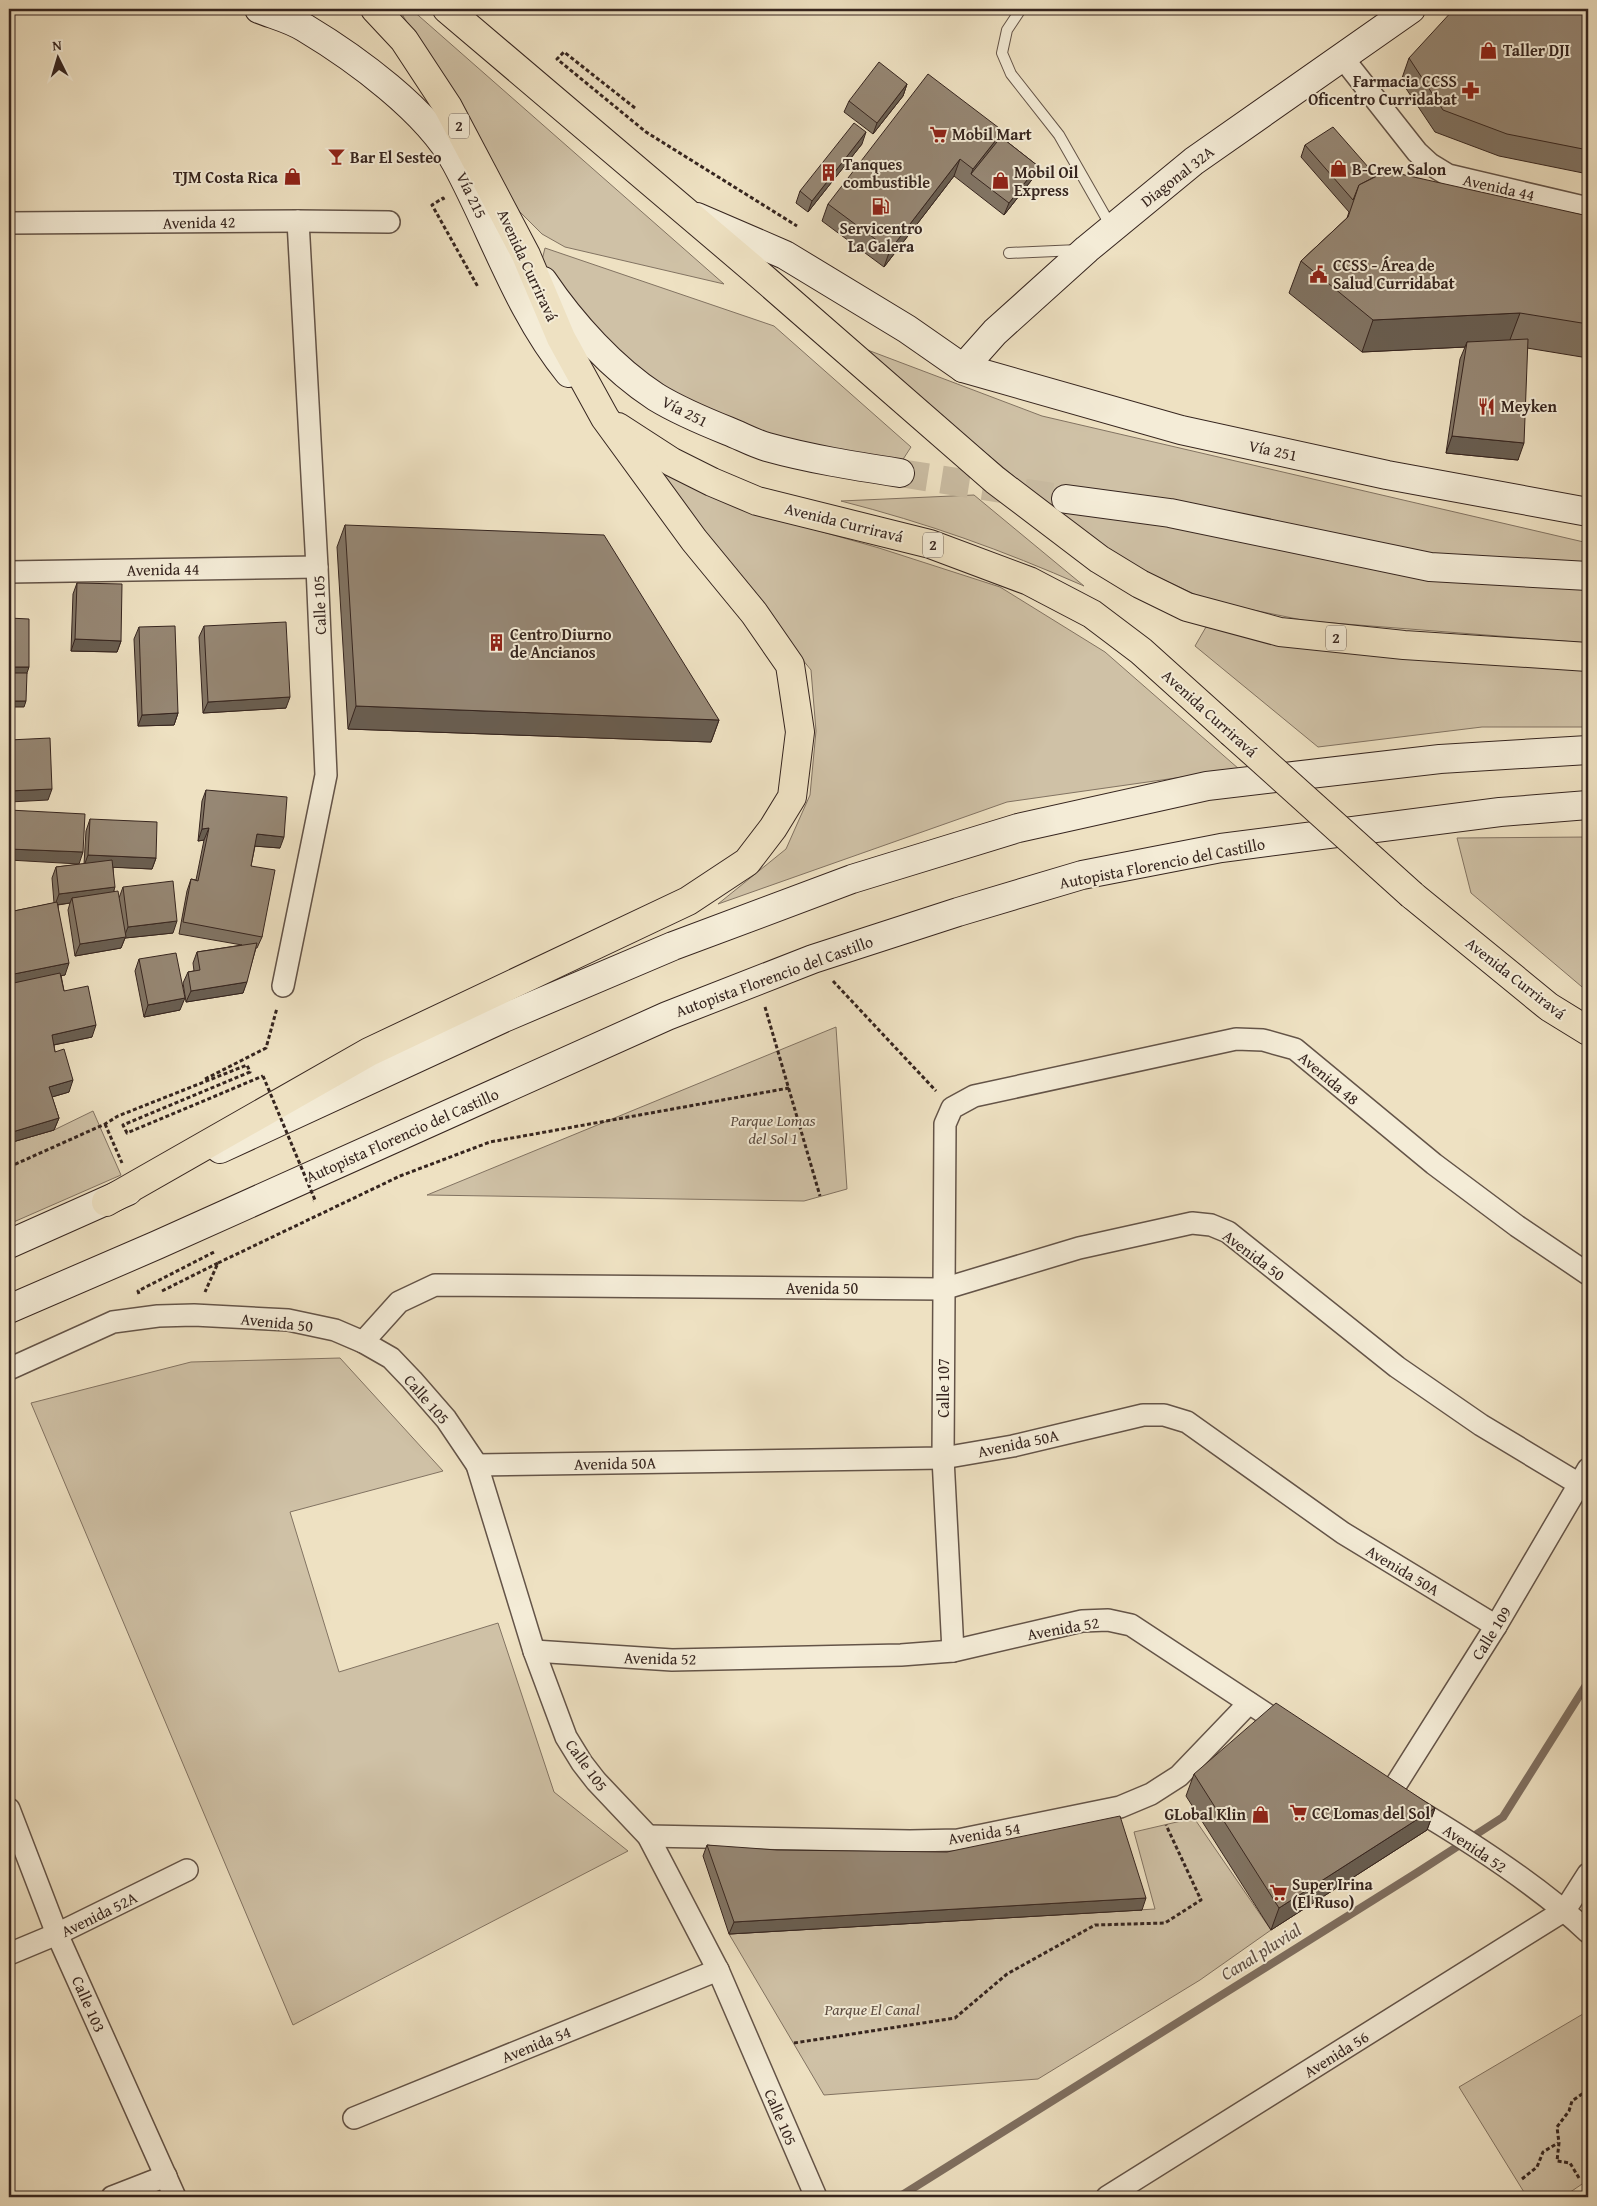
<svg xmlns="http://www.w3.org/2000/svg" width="1597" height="2206" font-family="'Gentium Book Plus',serif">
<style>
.green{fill:#cfc1a6;stroke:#827362}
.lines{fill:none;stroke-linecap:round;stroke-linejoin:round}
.stream{stroke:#7f6f60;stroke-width:8}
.secondary-tunnel{stroke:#c9bba1;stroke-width:28;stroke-dasharray:28 14;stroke-linecap:butt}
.lane-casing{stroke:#645448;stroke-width:12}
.street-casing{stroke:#645448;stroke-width:24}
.secondary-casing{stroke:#36251f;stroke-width:30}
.highway-casing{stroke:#36251f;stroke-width:30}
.path{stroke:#36251f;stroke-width:3;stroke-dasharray:4 2.5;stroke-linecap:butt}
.lane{stroke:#f4ecd7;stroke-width:10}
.street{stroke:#f4ecd7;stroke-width:21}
.secondary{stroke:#f4ecd7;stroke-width:28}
.highway{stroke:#eee1c2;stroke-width:28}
.highway-bridge-casing{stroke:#36251f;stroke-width:30;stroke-linecap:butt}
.path-bridge{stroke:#36251f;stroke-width:3;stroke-dasharray:4 2.5;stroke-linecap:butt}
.highway-bridge{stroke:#eee1c2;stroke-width:28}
.wall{fill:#817464;stroke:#36251f}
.shaded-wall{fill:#695e51;stroke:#36251f}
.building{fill:#968774;stroke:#36251f}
.labels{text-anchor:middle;stroke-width:4;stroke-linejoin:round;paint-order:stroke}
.shield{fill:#f4ecd7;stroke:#6f6156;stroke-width:1}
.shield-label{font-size:15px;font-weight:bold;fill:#36251f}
.poi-label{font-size:16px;font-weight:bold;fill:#36251f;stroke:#f4ecd7;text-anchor:start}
.street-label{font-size:16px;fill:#36251f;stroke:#f4ecd7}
.park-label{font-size:16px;font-style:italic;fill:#5c4c41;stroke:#f4ecd7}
.water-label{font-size:18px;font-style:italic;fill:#605045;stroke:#f4ecd7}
</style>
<rect width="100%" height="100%" fill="#eee1c2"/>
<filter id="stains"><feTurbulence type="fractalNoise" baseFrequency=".004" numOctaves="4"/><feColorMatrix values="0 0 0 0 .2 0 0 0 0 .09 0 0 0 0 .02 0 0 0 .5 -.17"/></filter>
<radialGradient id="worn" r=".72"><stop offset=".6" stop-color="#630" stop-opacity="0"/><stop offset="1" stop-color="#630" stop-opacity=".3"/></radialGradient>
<g class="green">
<polygon points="399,9 411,9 724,284 565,247 542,234 519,211"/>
<polygon points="545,248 774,326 911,447 900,464 786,445 669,399 615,355 541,264"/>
<polygon points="857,346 1042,416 1588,543 1588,643 1307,621 1209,601 1130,564 1063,517"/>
<polygon points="640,460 742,509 879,548 1000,587 1105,652 1239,769 1007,802 718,904 786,849 810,795 816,731 811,670"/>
<path d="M974,495L1084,586C1002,550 927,523 841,501Z"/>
<polygon points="1206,627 1292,644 1588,667 1588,727 1482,727 1318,747 1195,646"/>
<polygon points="1588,837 1588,992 1471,893 1457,838"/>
<polygon points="836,1027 847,1189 804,1201 427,1195"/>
<polygon points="93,1111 121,1175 9,1224 9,1143 54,1130"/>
<polygon points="340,1358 443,1471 290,1512 339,1672 498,1623 554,1792 628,1851 293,2025 31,1403 191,1362"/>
<polygon points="1194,1818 1271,1930 1200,1980 1038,2079 824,2095 729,1934 1155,1909 1134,1832"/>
<polygon points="1588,2011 1588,2180 1563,2197 1527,2197 1459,2087"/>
</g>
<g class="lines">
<polyline class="stream" points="899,2197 1418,1872 1503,1817 1588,1682"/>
<polyline class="secondary-tunnel" points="900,473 1066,499"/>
<defs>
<g id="lane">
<polyline points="1021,9 1007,30 1002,53 1011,74 1059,135 1112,228"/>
<polyline points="1009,253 1078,250"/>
</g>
<g id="street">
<polyline points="1342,57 1417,152 1430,164 1448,175 1588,208"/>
<polyline points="9,223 298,221 389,222"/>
<polyline points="9,572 317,567"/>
<polyline points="283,986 326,775 317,567 298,221"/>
<polyline points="363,1342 399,1302 435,1285 943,1289 1079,1248 1192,1223 1211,1225 1228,1232 1397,1367 1481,1425 1579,1484"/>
<polyline points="9,1369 113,1322 158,1316 194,1315 288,1320 335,1330 363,1342 391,1358 412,1380 446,1419 477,1465 534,1651 566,1737 582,1763 596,1781 648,1836 718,1970 816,2197"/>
<polyline points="477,1465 943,1458 1013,1446 1143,1415 1164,1415 1187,1422 1343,1533 1496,1626"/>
<polyline points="534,1651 672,1660 901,1655 953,1651 1082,1621 1108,1620 1131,1625 1289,1729"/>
<polyline points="953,1651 943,1458 945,1124 952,1108 974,1096 1236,1039 1263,1040 1295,1049 1434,1164 1517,1226 1588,1274"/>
<polyline points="1390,1794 1496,1626 1588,1469"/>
<path d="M1407,1804C1468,1840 1537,1884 1588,1932"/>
<polyline points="9,1809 57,1934 175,2197"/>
<polyline points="648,1836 910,1841 958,1840 1120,1807 1151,1794 1179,1776 1249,1703"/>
<polyline points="9,1954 57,1934 187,1870"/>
<polyline points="354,2118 718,1970"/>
<polyline points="112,2197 166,2176"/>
<polyline points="1107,2197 1565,1910 1588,1874"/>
</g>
<g id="secondary">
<path d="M259,9C274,15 291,19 305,28C355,58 428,111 456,163C494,233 518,311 569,373"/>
<polyline points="697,217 785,255 907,329 963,368 1181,430 1387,475 1588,512"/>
<path d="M543,281C572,324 613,369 656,397C679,411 703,421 728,431C741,436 753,443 767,447C810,459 855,466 900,473"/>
<polyline points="963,368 995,332 1087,249 1194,161 1411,9"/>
<polyline points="1066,499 1170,513 1430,567 1588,576"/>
<polyline points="220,1149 506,1017 673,946 852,879 1018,828 1207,786 1440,759 1588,750"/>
<polyline points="9,1244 128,1191"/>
<polyline points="9,1309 157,1245 667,1016 813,959 958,912 1082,875 1221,848 1500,812 1588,805"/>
</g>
<g id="highway">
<polyline points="447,9 752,268 995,480 1099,559 1140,584 1187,607 1280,632 1404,645 1588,657"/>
<polyline points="618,427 672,462 712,482 757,501 930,544 1029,581 1092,614 1141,651 1231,732"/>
<polyline points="1412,895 1549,1007 1588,1031"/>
<polyline points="106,1202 369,1052 688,901 747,862 773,828 792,797 800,732 790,665 754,613 694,540 605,418 561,338 526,255 448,107 404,40 375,9"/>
</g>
</defs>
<use href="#lane" class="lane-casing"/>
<use href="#street" class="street-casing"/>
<use href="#secondary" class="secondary-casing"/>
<use href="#highway" class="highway-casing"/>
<g class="path">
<polyline points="635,108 564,52 557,59 646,132 797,226"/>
<polyline points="444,200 443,198 432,205 478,287"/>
<polyline points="833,981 936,1091"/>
<polyline points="765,1007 820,1196"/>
<polyline points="205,1079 266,1048 277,1008"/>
<polyline points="105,1124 122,1163"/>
<polyline points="9,1167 105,1124 118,1116 247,1065 250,1072 123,1125 127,1133 263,1076"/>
<polyline points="218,1263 400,1176 490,1142 789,1088"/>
<polyline points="162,1291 218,1263 205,1292"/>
<polyline points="139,1294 138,1291 216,1251"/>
<polyline points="794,2043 955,2018 1007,1974 1095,1925 1165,1923 1201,1900 1166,1825"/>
<polyline points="1579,2178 1570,2163 1557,2161 1559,2143 1557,2127 1569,2111 1572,2101 1588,2090"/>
<polyline points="1522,2179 1537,2167 1543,2152 1558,2143"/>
</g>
<use href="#lane" class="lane"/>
<use href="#street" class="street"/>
<use href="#secondary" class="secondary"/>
<use href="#highway" class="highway"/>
<defs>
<polyline id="highway-bridge" points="1231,732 1412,895"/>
</defs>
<use href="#highway-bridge" class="highway-bridge-casing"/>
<polyline class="path-bridge" points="263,1076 315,1200 313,1201"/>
<use href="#highway-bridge" class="highway-bridge"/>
</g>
<g class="wall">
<polygon points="1588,9 1588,174 1499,156 1435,132 1401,81 1409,58"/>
<polygon points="907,84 903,96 873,134 844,112 849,101"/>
<polygon points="1003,131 1001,137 1038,166 1034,177 1004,215 954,176 884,267 822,221 828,204"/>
<polygon points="862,144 808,212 796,203 800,191"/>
<polygon points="1305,145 1376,176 1588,216 1588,358 1527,348 1518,460 1446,453 1460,359 1465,347 1362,352 1289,293 1301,261 1347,218 1349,212 1301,157"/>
<polygon points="345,525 719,720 711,742 348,729 337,547"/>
<polygon points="77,583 121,641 117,652 71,651 73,594"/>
<polygon points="204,626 286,708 203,713 199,637"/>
<polygon points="139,627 178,713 174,725 138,726 134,639"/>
<polygon points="206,790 280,848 255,846 251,866 262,937 257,948 256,948 243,993 186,1002 183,983 188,972 194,971 193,963 197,952 242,945 179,934 187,891 191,879 196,880 204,840 198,841 202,801"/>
<polygon points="90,819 156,858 152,869 113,867 114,891 119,898 123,887 173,933 125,938 121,948 75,956 68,910 70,903 58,905 65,975 61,975 64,991 92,1037 54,1045 55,1052 69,1092 52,1097 59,1118 54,1130 9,1143 9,912 54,903 52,878 56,867 84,864 86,831"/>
<polygon points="139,959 180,1010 144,1017 135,971"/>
<polygon points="1194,1774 1435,1808 1427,1830 1271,1930 1186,1796"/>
<polygon points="707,1845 1142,1910 729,1934 703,1856"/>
</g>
<g class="shaded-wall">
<polygon points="907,84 903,96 873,134 877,123"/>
<polygon points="1003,131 996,148 971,174 973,169"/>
<polygon points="866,132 862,144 808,212 812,201"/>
<polygon points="960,159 954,176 884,267 890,250"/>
<polygon points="1038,166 1034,177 1004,215 1009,203"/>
<polygon points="1520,313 1508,345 1467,342 1465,347 1362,352 1373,320"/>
<polygon points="1452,436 1524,443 1518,460 1446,453"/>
<polygon points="75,639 121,641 117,652 71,651"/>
<polygon points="9,667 29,667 25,679 9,678"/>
<polygon points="290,697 286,708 203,713 208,702"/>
<polygon points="9,701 26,701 24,707 9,707"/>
<polygon points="356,706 719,720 711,742 348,729"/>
<polygon points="178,713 174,725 138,726 142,715"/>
<polygon points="52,789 48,800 9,802 9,791"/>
<polygon points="209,828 204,840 198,841 202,829"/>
<polygon points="257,834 284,837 280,848 253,846"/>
<polygon points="9,849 83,852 79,864 9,860"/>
<polygon points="88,855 156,858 152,869 84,866"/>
<polygon points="115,887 111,899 72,898 70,903 55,905 59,894"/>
<polygon points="177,921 173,933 125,938 121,948 75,956 80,944 124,937 128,927"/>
<polygon points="69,963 65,975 9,986 9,975"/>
<polygon points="247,982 243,993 186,1002 191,991"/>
<polygon points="185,998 180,1010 144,1017 148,1005"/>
<polygon points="96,1025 92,1037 48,1046 52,1035"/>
<polygon points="73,1080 69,1092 45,1099 49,1087"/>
<polygon points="59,1118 54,1130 9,1143 9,1133"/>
<polygon points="1435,1808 1427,1830 1271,1930 1279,1908"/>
<polygon points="1146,1898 1142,1910 729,1934 734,1922"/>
</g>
<g class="building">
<polygon points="1454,9 1588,9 1588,150 1507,134 1443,110 1409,58"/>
<polygon points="879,62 907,84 877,123 849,101"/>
<polygon points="928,74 1003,131 973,169 960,159 890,250 828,204"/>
<polygon points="854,123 866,132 812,201 800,191"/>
<polygon points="1333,127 1376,176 1359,185 1353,200 1305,145"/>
<polygon points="1001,137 1038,166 1009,203 971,174"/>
<polygon points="1387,171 1588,216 1588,324 1520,313 1373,320 1301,261 1348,217 1359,185"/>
<polygon points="1528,339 1524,443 1452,436 1467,342"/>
<polygon points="345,525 604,535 719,720 356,706"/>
<polygon points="77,583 122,584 121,641 75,639"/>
<polygon points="9,618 29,619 29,667 9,667"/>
<polygon points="286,622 290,697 208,702 204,626"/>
<polygon points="175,626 178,713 142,715 139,627"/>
<polygon points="9,673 27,673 26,701 9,701"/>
<polygon points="50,738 52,789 9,791 9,740"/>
<polygon points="206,790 287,797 284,837 257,834 251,866 275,870 262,937 183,922 191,879 198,881 209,828 202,829"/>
<polygon points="9,810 85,814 83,852 9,849 9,855"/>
<polygon points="90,819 157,822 156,858 88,855"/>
<polygon points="112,860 115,887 59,894 56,867"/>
<polygon points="173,881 177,921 128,927 123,887"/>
<polygon points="118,891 126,937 80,944 72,898"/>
<polygon points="57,902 69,963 9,975 9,912"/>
<polygon points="257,943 247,982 191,991 188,972 200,970 197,952"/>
<polygon points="176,953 185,998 148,1005 139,959"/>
<polygon points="60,973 64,991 88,986 96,1025 52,1035 55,1052 64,1049 73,1080 49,1087 59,1118 9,1133 9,1061 11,1061 9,1050 9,984"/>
<polygon points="1276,1703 1435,1808 1279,1908 1194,1774"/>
<polygon points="1120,1816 1146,1898 734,1922 707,1845 777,1850 947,1852"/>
</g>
<defs>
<symbol id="shop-bare" viewBox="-9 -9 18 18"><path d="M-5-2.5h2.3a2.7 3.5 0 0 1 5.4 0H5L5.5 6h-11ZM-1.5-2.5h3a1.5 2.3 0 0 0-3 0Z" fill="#8f2418" stroke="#f4ecd7" stroke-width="2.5" paint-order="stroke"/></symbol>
<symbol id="pharmacy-bare" viewBox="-9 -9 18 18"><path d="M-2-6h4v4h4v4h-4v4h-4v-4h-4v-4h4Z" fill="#8f2418" stroke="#f4ecd7" stroke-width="2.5" paint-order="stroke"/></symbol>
<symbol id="supermarket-bare" viewBox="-9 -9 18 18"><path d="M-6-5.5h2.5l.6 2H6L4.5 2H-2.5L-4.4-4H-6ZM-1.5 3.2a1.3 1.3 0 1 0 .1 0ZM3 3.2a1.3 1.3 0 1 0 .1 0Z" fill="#8f2418" stroke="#f4ecd7" stroke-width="2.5" paint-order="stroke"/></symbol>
<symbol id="bar-bare" viewBox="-9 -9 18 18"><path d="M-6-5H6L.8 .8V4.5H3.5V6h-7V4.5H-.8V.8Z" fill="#8f2418" stroke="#f4ecd7" stroke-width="2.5" paint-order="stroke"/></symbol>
<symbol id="building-bare" viewBox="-9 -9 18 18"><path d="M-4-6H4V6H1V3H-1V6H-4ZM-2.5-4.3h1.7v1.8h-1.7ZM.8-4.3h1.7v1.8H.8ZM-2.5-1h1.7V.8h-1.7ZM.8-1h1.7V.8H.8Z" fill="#8f2418" stroke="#f4ecd7" stroke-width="2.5" paint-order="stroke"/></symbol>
<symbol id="fuel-bare" viewBox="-9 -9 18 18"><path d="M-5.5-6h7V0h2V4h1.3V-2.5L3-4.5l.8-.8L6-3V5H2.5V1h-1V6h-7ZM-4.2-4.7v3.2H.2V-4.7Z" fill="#8f2418" stroke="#f4ecd7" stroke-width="2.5" paint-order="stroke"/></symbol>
<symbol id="civic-bare" viewBox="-9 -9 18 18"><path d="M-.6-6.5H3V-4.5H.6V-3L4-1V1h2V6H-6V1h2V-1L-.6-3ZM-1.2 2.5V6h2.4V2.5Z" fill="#8f2418" stroke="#f4ecd7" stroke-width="2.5" paint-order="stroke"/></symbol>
<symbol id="restaurant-bare" viewBox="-9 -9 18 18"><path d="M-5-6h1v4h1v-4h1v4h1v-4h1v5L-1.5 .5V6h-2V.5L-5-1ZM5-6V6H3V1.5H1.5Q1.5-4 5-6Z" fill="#8f2418" stroke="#f4ecd7" stroke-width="2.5" paint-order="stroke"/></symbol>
</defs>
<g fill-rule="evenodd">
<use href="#shop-bare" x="1476" y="38" width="25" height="25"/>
<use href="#pharmacy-bare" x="1458" y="78" width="25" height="25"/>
<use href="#supermarket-bare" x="926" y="122" width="25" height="25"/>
<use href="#bar-bare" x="324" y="144" width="25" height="25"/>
<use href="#shop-bare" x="1326" y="156" width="25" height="25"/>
<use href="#building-bare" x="816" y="160" width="25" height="25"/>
<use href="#shop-bare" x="280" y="164" width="25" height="25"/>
<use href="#shop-bare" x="988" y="168" width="25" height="25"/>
<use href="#fuel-bare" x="868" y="194" width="25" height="25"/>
<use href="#civic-bare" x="1306" y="262" width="25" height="25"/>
<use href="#restaurant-bare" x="1474" y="394" width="25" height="25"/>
<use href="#building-bare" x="484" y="630" width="25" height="25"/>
<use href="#supermarket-bare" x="1286" y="1800" width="25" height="25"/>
<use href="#shop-bare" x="1248" y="1802" width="25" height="25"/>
<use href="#supermarket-bare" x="1266" y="1880" width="25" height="25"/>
</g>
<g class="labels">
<g class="shield">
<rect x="449" y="113.5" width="20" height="25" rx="4"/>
<rect x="923" y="532.5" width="20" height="25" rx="4"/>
<rect x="1326" y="625.5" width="20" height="25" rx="4"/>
</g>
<g class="shield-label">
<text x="459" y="131">2</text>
<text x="933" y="550">2</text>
<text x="1336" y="643">2</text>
</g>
<g class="poi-label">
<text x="1503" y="56">Taller DJI</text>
<text x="1457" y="87" text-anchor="end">Farmacia CCSS<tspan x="1457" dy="18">Oficentro Curridabat</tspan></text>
<text x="952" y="140">Mobil Mart</text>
<text x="350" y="163">Bar El Sesteo</text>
<text x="843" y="170">Tanques<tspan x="843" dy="18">combustible</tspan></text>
<text x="1352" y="175">B-Crew Salon</text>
<text x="1014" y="178">Mobil Oil<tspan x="1014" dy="18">Express</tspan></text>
<text x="278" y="183" text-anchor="end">TJM Costa Rica</text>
<text x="881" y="234" text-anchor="middle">Servicentro<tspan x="881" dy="18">La Galera</tspan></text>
<text x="1333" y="271">CCSS - Área de<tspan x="1333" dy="18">Salud Curridabat</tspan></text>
<text x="1501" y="412">Meyken</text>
<text x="510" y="640">Centro Diurno<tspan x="510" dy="18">de Ancianos</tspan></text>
<text x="1312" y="1819">CC Lomas del Sol</text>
<text x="1246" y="1820" text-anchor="end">GLobal Klin</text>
<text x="1292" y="1890">Super Irina<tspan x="1292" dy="18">(El Ruso)</tspan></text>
</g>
<g class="street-label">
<text transform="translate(1177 176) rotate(-38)" y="6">Diagonal 32A</text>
<text transform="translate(1499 187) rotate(13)" y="6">Avenida 44</text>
<text transform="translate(472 195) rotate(64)" y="6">Vía 215</text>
<text transform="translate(199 222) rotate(-1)" y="6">Avenida 42</text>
<text transform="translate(528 265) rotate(65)" y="6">Avenida Curriravá</text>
<text transform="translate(685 411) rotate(27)" y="6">Vía 251</text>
<text transform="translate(1273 450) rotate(12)" y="6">Vía 251</text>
<text transform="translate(844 522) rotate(14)" y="6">Avenida Curriravá</text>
<text transform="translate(163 569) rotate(-1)" y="6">Avenida 44</text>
<text transform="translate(319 605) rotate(-92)" y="6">Calle 105</text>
<text transform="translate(1210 713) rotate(42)" y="6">Avenida Curriravá</text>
<text transform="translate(1162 863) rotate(-11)" y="6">Autopista Florencio del Castillo</text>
<text transform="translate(774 976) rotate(-20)" y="6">Autopista Florencio del Castillo</text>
<text transform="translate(1516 978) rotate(38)" y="6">Avenida Curriravá</text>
<text transform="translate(1329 1078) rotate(40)" y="6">Avenida 48</text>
<text transform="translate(402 1135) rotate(-24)" y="6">Autopista Florencio del Castillo</text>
<text transform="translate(1254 1255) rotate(37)" y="6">Avenida 50</text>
<text x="822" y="1294">Avenida 50</text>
<text transform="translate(277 1322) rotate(6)" y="6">Avenida 50</text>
<text transform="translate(943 1388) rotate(-90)" y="6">Calle 107</text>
<text transform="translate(427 1399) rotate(49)" y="6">Calle 105</text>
<text transform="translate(1018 1443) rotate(-12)" y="6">Avenida 50A</text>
<text transform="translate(615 1463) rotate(-1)" y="6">Avenida 50A</text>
<text transform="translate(1403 1570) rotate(31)" y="6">Avenida 50A</text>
<text transform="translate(1063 1628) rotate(-10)" y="6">Avenida 52</text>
<text transform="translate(1491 1633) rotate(-58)" y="6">Calle 109</text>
<text transform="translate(660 1658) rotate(1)" y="6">Avenida 52</text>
<text transform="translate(587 1765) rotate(54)" y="6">Calle 105</text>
<text transform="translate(984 1833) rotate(-9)" y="6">Avenida 54</text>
<text transform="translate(1475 1848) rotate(34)" y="6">Avenida 52</text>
<text transform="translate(99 1914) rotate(-26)" y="6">Avenida 52A</text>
<text transform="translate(89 2004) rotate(66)" y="6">Calle 103</text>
<text transform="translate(536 2044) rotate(-22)" y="6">Avenida 54</text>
<text transform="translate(1336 2054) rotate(-32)" y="6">Avenida 56</text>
<text transform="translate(781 2117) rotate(67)" y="6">Calle 105</text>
</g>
<g class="park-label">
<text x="773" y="1126">Parque Lomas<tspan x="773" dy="18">del Sol 1</tspan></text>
<text x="872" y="2015">Parque El Canal</text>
</g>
<g class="water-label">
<text transform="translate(1261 1952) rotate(-32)" y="6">Canal pluvial</text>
</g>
</g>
<rect width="1597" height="2206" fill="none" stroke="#eee1c2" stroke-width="30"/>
<rect x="10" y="10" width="1577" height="2186" fill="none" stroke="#36251f" stroke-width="2.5"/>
<rect x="15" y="15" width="1567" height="2176" fill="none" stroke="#36251f"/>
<g transform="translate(58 58) rotate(355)" stroke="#f4ecd7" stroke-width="4" paint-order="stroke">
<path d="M0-4L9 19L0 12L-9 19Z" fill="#36251f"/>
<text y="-8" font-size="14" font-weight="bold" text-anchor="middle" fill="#36251f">N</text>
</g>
<rect width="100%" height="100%" filter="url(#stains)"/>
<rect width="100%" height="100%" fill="url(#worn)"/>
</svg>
